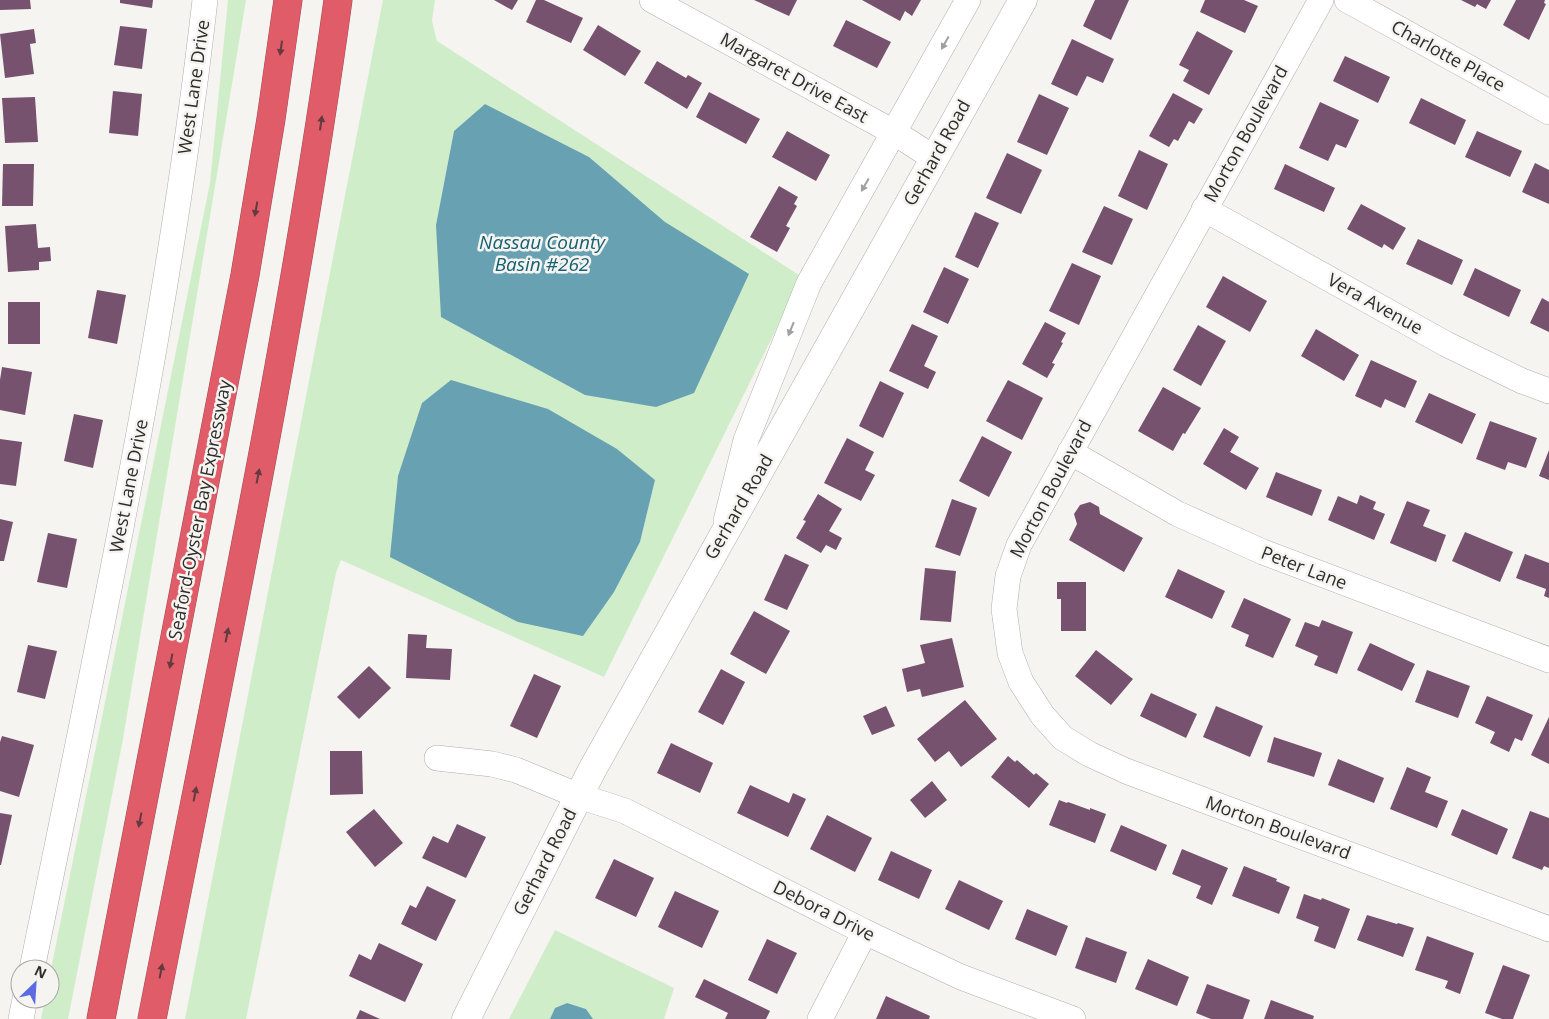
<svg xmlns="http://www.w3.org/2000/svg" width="1549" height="1019" font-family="'Open Sans',sans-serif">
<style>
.green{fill:#d0edc9;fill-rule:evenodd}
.water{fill:#68a1b2}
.building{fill:#76526f}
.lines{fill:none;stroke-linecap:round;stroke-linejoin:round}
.minor-casing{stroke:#aeaeaa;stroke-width:26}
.tertiary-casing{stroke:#aeaeaa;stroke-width:29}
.motorway-casing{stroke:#a14c54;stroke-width:29}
.minor{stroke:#fff;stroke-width:25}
.tertiary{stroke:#fff;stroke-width:28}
.motorway{stroke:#e05c69;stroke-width:28}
.oneway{fill:#a0a0a0}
.oneway2{fill:#633b3e}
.labels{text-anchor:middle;stroke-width:5;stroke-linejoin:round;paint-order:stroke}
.street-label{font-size:18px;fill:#2d2d2c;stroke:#f5f4f0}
.water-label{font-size:19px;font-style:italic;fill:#156074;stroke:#f5f4f0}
</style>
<rect width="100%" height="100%" fill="#f5f4f0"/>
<g class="green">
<polygon points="228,0 246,0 123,739 68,1019 41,1019 45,999 50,999 50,974 210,183"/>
<path d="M383,0H435L432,21L437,41L802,277L604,677L341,560L336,573L246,1019H185ZM485,104L589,157L665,222L436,225L454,131ZM655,480L640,542L614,592Z"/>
<polygon points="555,930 674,988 664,1019 593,1019 586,1009 567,1003 555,1008 550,1019 509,1019"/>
</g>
<g class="water">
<polygon points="485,104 589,157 665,222 749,274 694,393 656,407 585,395 441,317 436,225 454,131"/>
<polygon points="451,380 548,409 617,449 655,480 640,542 614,592 583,636 518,622 390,557 398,476 422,403"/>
<polygon points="567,1003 586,1009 593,1019 550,1019 555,1008"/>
</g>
<g class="building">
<polygon points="0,0 30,0 31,9 0,10"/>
<polygon points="120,0 153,0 152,8 120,3"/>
<polygon points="494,0 518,0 512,10"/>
<polygon points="536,0 544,0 583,18 571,43 526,22"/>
<polygon points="754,0 797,0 789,16"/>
<polygon points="862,0 921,0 912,16 905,11 900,21"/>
<polygon points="1095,0 1129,0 1111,40 1083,26"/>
<polygon points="1205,0 1244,0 1258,6 1245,33 1200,12"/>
<polygon points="1461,0 1491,0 1486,9 1477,4 1475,7"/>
<polygon points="1516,0 1545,0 1544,3 1546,4 1529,40 1503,25"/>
<polygon points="846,20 891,42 877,68 833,46"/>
<polygon points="598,25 641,51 625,76 583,50"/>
<polygon points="120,26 147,29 142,69 114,65"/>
<polygon points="34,29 36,43 30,44 34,74 5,78 0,34"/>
<polygon points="1197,31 1233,51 1209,95 1183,81 1189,70 1179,65"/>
<polygon points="1072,39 1114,59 1103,83 1087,76 1077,96 1051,84"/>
<polygon points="1345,56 1390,77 1378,103 1333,81"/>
<polygon points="657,61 686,78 688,75 702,83 687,109 644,83"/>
<polygon points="113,91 142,94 138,136 109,133"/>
<polygon points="709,92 760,119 746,144 696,117"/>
<polygon points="1173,93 1203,109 1194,124 1189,121 1178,141 1174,139 1169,147 1149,136"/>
<polygon points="1039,94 1069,108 1047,155 1017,142"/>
<polygon points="35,97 38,142 5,143 2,98"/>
<polygon points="1421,98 1466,120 1455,145 1409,123"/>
<polygon points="1320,102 1359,120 1346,148 1336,144 1328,161 1299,148"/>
<polygon points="787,131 830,155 816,181 772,157"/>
<polygon points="1477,131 1522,151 1510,177 1465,157"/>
<polygon points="1139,150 1168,164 1147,210 1118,196"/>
<polygon points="1007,153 1042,170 1021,214 986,198"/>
<polygon points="1535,163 1549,170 1549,204 1522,192"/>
<polygon points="3,164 34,164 33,206 2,206"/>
<polygon points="1285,164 1335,188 1324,212 1274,189"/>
<polygon points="779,186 798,197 794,204 797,206 786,226 790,228 777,252 750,237"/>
<polygon points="1361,204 1406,228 1393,250 1384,244 1382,248 1347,229"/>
<polygon points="1104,206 1133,219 1112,265 1082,252"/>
<polygon points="975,212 999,223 978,268 955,257"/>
<polygon points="36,224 38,248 50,247 51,261 39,262 39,270 8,272 5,226"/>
<polygon points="1418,239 1463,260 1452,285 1406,264"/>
<polygon points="1072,263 1101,276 1079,325 1049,311"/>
<polygon points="944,267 969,279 948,324 923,312"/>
<polygon points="1475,268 1521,290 1509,317 1463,295"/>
<polygon points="1223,276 1267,301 1250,332 1206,307"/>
<polygon points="97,290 126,295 117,344 88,338"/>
<polygon points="1542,298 1549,302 1549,332 1530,323"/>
<rect x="8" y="302" width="32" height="42"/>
<polygon points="1045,322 1066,333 1061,342 1063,343 1052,363 1055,364 1047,378 1022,364"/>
<polygon points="912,324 938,336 924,366 936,372 928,389 889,371"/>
<polygon points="1198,325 1226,341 1201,386 1173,370"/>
<polygon points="1316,329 1359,355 1344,381 1301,356"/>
<polygon points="1371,360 1417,381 1405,408 1385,399 1381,408 1355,396"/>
<polygon points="2,367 32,372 25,415 0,410 0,380"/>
<polygon points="1008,380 1043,398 1022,440 986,421"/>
<polygon points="880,381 904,393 883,438 859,426"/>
<polygon points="1163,387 1201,408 1185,434 1183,433 1173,451 1138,431"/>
<polygon points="1429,393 1476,414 1462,444 1415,422"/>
<polygon points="74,414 103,420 93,468 64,461"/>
<polygon points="1490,421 1537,438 1526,468 1508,462 1505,470 1476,459"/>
<polygon points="1224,428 1239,437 1230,452 1259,468 1246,490 1203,464"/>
<polygon points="982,436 1012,452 989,497 959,481"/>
<polygon points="847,438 874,452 865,470 875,475 861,501 824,483"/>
<polygon points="0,439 22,442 16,486 0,484"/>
<polygon points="1549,450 1549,480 1539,476"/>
<polygon points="1276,472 1322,490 1312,516 1266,497"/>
<polygon points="818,494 842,509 829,531 842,538 836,550 826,545 821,553 796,538 806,521 803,520"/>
<polygon points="1360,495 1376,502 1373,509 1385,514 1374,540 1328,520 1338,496 1357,504"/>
<polygon points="952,499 977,508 960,556 935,547"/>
<polygon points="1407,501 1430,510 1423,526 1446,535 1436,562 1390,543"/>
<polygon points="1090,502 1099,507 1100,514 1143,538 1124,572 1069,540 1077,524 1074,514 1080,505"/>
<polygon points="0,519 13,522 4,561 0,561"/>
<polygon points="1465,532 1513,552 1500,582 1452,561"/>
<polygon points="48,533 77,539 67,588 37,582"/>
<polygon points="785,554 809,565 787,610 764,600"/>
<polygon points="1525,554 1549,563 1549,598 1544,596 1546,589 1516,578"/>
<polygon points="925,568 956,571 951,622 920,620"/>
<polygon points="1178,569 1225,591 1212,619 1165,597"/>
<polygon points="1057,582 1086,582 1086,631 1061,631 1061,599 1057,599"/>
<polygon points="1244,598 1291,619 1273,658 1245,646 1249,635 1231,627"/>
<polygon points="754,611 790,631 766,674 730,654"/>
<polygon points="1322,620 1353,632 1337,674 1314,665 1318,656 1295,646 1305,622 1319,627"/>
<polygon points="408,634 427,635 426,648 452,649 450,680 406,678"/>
<polygon points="952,638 964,687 922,697 920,689 907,692 902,669 925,663 920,645"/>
<polygon points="1370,643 1415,664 1402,691 1357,670"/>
<polygon points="28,645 57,651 45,699 17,692"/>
<polygon points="1096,650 1133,679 1111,705 1075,676"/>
<polygon points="369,666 391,688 359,719 337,697"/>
<polygon points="721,669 745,682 723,725 698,712"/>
<polygon points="1427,670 1470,686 1458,718 1415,702"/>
<polygon points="534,674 561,686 537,738 510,726"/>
<polygon points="1151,693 1197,714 1186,738 1140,716"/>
<polygon points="1487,696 1533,715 1522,741 1515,738 1509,752 1490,743 1495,732 1475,723"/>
<polygon points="965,700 997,739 961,767 949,751 935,762 917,739"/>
<polygon points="886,706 895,726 872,735 863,716"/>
<polygon points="1216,706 1263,726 1250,757 1203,737"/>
<polygon points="1549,717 1549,764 1531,755"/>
<polygon points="2,736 34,745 19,797 0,791 0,742"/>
<polygon points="1274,737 1322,753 1314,777 1267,762"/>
<polygon points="671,743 713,763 700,793 657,773"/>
<polygon points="330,751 362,751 363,794 330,795"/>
<polygon points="1008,756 1015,762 1017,760 1034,775 1036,773 1049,784 1029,808 991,777"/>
<polygon points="1338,759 1384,778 1374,803 1328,785"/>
<polygon points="1407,767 1431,777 1425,792 1448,801 1437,828 1390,809"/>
<polygon points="932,781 947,800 925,818 910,800"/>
<polygon points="750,785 789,803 793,793 806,799 788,837 737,813"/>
<polygon points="1059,800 1067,803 1068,802 1090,810 1090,808 1106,814 1095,843 1049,825"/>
<polygon points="374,809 403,843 375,867 346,832"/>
<polygon points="1462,809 1508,829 1497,855 1451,835"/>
<polygon points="1530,811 1549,818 1549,868 1544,866 1542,870 1512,858"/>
<polygon points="0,813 12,815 1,865 0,865"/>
<polygon points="827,815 872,838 855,872 810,849"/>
<polygon points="457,824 486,837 466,878 422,858 433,836 448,843"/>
<polygon points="1121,825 1167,845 1156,871 1110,851"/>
<polygon points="1182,849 1228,868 1212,905 1196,898 1201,886 1172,874"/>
<polygon points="891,851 932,870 919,899 878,880"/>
<polygon points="614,859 654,878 636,917 595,898"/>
<polygon points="1244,866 1277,879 1276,881 1290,887 1279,914 1232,896"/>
<polygon points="959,880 1003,901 989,930 945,909"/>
<polygon points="427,886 456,900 436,941 401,924 410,905 416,908"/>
<polygon points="675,891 719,911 702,948 658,927"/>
<polygon points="1304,894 1321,900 1322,898 1350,909 1335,949 1314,941 1319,927 1296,918"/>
<polygon points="1027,909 1068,926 1056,956 1015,939"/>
<polygon points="1367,915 1397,924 1398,923 1414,928 1403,957 1357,940"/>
<polygon points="1427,936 1474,953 1460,994 1445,988 1448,981 1415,970"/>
<polygon points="1086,937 1127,952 1116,983 1075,968"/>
<polygon points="767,939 797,953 777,994 748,980"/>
<polygon points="379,943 423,964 405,1002 349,976 359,954 371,960"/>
<polygon points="1148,959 1189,977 1177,1006 1135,989"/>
<polygon points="1503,965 1530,975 1513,1019 1502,1019 1485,1013"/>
<polygon points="704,979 770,1011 766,1019 725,1019 728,1013 695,997"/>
<polygon points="1207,984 1250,1000 1243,1019 1211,1019 1196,1013"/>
<polygon points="886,996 930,1016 929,1019 876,1019"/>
<polygon points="1271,1000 1314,1016 1313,1019 1264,1019"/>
<polygon points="360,1010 380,1019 356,1019"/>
</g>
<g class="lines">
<defs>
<g id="minor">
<polyline points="652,0 895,133 934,158"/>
<polyline points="1321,0 1019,545 1008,576 1004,609 1010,653 1021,682 1043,716 1063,738 1089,754 1126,771 1549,929"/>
<polyline points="1347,0 1549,112"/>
<polyline points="1204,209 1446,344 1522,381 1549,391"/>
<polyline points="1070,452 1178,514 1263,552 1549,660"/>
<polyline points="726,521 746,440 809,283 968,0"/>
<polyline points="437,758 492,764 516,770 579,796 625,811 865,932 961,977 1073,1019"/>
<path d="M32,969C97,648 168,326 205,0"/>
<polyline points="21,1019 25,999"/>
<polyline points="820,1019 865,932"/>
</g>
<polyline id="tertiary" points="466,1019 592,770 1023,0"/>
<g id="motorway">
<polyline points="101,1019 245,275 271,119 288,0"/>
<path d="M152,1019C218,680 291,342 338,0"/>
</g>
</defs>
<use href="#minor" class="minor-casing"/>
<use href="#tertiary" class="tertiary-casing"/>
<use href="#motorway" class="motorway-casing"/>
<use href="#minor" class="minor"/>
<use href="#tertiary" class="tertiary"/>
<use href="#motorway" class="motorway"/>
</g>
<defs><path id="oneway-solid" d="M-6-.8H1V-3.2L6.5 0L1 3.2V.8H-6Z" transform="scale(1.25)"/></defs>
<g class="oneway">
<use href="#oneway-solid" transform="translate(945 43) rotate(119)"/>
<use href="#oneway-solid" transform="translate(865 185) rotate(120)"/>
<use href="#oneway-solid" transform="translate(791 329) rotate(112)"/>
</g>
<g class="oneway2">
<use href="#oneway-solid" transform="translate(281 48) rotate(98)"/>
<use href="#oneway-solid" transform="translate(321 123) rotate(-82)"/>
<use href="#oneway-solid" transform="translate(256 209) rotate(100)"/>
<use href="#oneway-solid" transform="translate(258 476) rotate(-79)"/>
<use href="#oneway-solid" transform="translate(227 635) rotate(-79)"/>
<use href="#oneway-solid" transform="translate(171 661) rotate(101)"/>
<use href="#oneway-solid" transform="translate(195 794) rotate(-79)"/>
<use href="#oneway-solid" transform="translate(140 820) rotate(101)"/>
<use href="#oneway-solid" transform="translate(161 971) rotate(-79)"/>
</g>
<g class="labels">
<g class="street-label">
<text transform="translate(1448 56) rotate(29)" y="6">Charlotte Place</text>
<text transform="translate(794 78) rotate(29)" y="6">Margaret Drive East</text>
<text transform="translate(194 87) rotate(-82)" y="6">West Lane Drive</text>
<text transform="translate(1246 134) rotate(-61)" y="6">Morton Boulevard</text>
<text transform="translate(937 153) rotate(-61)" y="6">Gerhard Road</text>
<text transform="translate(1375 304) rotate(29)" y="6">Vera Avenue</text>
<text transform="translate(129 486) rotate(-79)" y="6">West Lane Drive</text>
<text transform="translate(1051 489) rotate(-62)" y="6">Morton Boulevard</text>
<text transform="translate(739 507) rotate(-60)" y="6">Gerhard Road</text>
<text transform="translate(200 510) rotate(-79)" y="6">Seaford-Oyster Bay Expressway</text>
<text transform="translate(1304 568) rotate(21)" y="6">Peter Lane</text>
<text transform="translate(1278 828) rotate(20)" y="6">Morton Boulevard</text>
<text transform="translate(545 862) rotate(-63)" y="6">Gerhard Road</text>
<text transform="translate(824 911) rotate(27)" y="6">Debora Drive</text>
</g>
<g class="water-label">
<text x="542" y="249">Nassau County<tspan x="542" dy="22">Basin #262</tspan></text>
</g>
</g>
<g transform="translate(35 984) rotate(25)"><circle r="24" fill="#f5f4f0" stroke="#a5a4a2"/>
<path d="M0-4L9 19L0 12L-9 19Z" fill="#5b6be2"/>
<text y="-8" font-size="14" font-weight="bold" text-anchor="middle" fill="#2d2d2c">N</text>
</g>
</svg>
